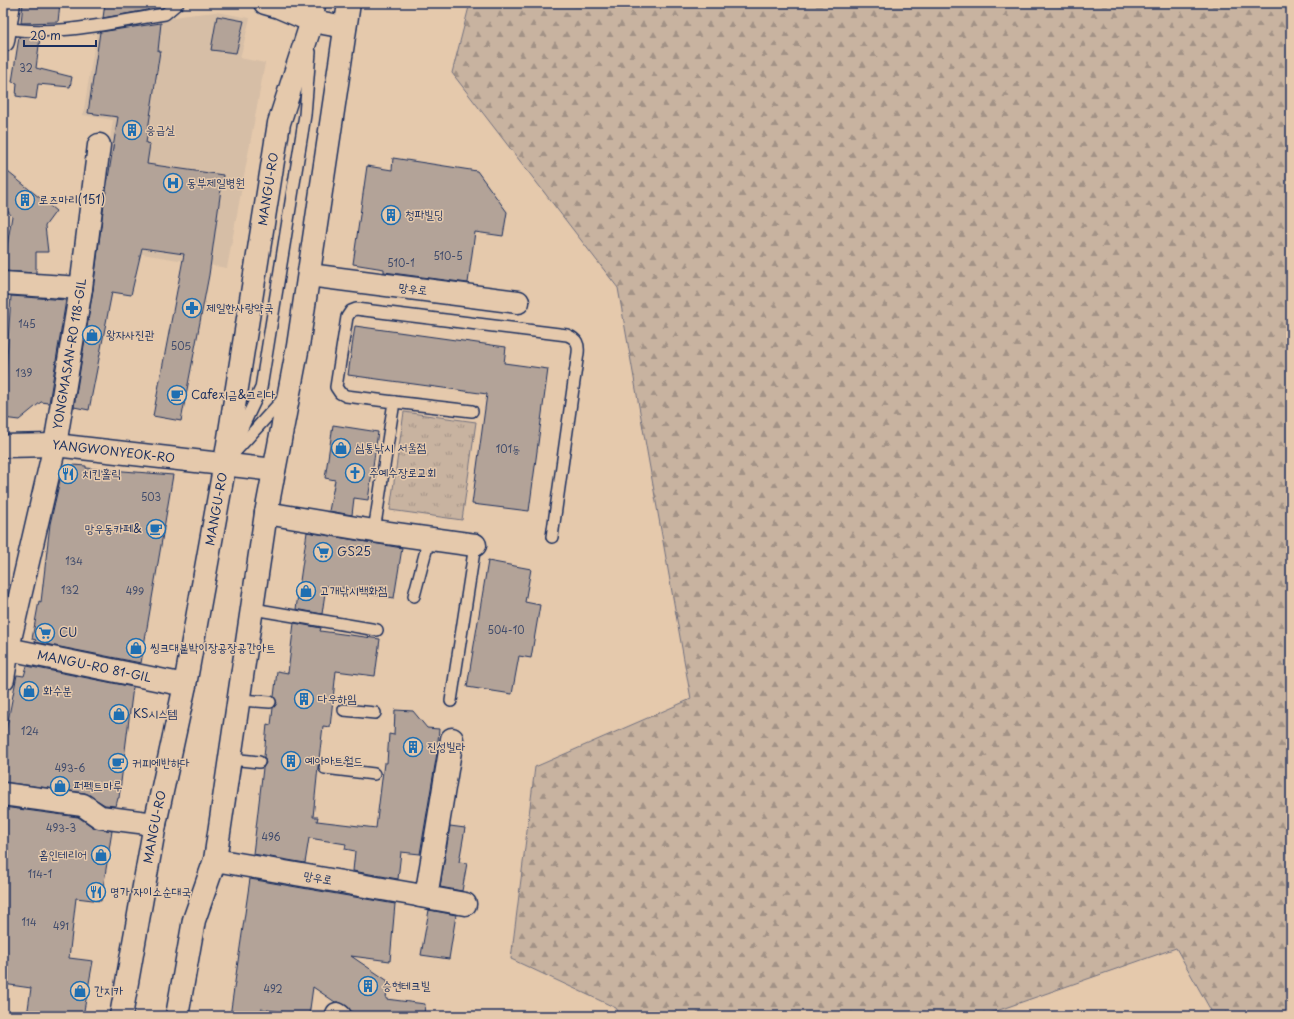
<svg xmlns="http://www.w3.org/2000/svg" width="1294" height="1019" font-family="'Playpen Sans','Poor Story',sans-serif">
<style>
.built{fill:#d6bea6}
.forest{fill:url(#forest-firs);stroke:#72717f}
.park{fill:url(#park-tufts);stroke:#72717f}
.building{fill:#b3a398;stroke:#1b2f5e}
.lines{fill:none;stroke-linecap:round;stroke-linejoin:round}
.service-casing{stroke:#1b2f5e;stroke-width:14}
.minor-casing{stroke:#1b2f5e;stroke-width:25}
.tertiary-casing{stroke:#1b2f5e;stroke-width:25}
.primary-casing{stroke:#1b2f5e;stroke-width:25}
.service{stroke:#e5c9ac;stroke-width:11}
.minor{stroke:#e5c9ac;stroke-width:22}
.tertiary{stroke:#e5c9ac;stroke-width:22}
.primary{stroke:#e5c9ac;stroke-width:22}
.labels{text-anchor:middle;stroke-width:3;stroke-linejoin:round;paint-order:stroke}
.number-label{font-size:10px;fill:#414c6c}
.poi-label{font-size:12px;fill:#1b2f5e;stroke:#e5c9ac;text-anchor:start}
.street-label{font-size:12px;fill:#1b2f5e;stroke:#e5c9ac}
</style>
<defs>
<pattern id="forest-firs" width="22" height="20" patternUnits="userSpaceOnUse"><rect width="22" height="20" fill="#c8b3a0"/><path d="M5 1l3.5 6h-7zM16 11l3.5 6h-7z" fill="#a29286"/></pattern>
<pattern id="park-tufts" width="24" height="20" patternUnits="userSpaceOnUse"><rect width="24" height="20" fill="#c8b3a0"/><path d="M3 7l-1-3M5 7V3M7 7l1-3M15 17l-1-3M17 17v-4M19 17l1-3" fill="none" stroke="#a29286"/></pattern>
</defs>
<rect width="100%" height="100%" fill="#e5c9ac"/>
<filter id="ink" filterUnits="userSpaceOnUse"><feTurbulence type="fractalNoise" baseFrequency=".025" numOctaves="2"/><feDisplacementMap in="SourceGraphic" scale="8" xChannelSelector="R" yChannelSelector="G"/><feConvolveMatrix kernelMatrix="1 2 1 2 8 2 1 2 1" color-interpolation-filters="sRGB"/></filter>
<g filter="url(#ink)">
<polygon class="built" points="216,12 250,18 240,58 265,63 227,268 94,246 113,120 83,115 97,30 187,15"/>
<polygon class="forest" points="470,3 1291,3 1291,1016 1214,1016 1176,948 982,1016 621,1016 616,1008 511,959 535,767 691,699 618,288 452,73"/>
<polygon class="park" points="404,412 476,422 462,520 390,510"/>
<g class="building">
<polygon points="23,3 60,3 58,22 21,23"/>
<polygon points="105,3 149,3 148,10 103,18"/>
<polygon points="217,16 244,21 236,53 211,50"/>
<polygon points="161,23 158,51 160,51 146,143 150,144 147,164 223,175 209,275 181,421 153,416 184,254 142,248 131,295 112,292 89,410 74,407 93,290 104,203 118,117 88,113 100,32"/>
<polygon points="19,37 40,38 36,68 72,77 70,87 38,84 36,99 16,96 17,83 12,82"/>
<polygon points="393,158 477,171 507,212 503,236 475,232 468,283 384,272 384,269 353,264 367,166 392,170"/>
<polygon points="3,168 56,211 45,226 48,252 36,252 36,273 3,271 12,216 3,206"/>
<polygon points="11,296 66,300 49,403 41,402 19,420 3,418"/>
<polygon points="355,326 506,347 504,363 548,369 529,511 472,504 487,394 348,375"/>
<polygon points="333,425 378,432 368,500 354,498 352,515 329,511 335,480 325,478"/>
<polygon points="73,465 86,466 86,468 173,475 141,663 35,642 36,640 32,639 39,601 41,602 50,524 62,471"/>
<polygon points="307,532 402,548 394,598 369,594 369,591 326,586 322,614 296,609"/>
<polygon points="488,561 531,569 525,602 540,605 531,658 519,656 512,694 467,687"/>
<polygon points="294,623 321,628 320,631 380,639 375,676 336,671 330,727 323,726 318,767 313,817 318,817 317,821 376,828 384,763 387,763 389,734 394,735 395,710 413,711 427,728 439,729 437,753 420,854 401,852 398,879 353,871 355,851 345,849 346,844 309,838 305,863 253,854 263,768 266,763 264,757 267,724 271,725 273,708 277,703 274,697 277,671 288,673"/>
<polygon points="27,666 133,687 119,798 118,798 116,806 105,805 85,793 3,782 3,747 12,700 17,675 24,676"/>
<polygon points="3,807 78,817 93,827 112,831 101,901 76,898 69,958 93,961 83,1016 27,1016 31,988 3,984"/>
<polygon points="450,826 465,828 459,862 467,863 462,891 440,887"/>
<polygon points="250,879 395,904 390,961 351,956 388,981 386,999 425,1004 424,1016 355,1016 347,1006 338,1002 335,1002 313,987 309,1016 261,1009 260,1016 230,1016"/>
<polygon points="429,910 456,915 449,959 421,955"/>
</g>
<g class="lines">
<defs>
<g id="service">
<path d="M5,28C57,37 113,22 165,14L178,3"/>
<polyline points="394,402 472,411"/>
<polyline points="236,441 261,388 305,115 310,52"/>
<polyline points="233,454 285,397"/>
<path d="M374,531L394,402L346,396L340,393L336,387L347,317L351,311L356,309L567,335C577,339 579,344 578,353L552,537"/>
<polyline points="414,596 429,539"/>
<polyline points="253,609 377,630"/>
<polyline points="240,700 270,702"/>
<polyline points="451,701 475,545"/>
<polyline points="344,710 375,713"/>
<polyline points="231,759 259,762"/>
<polyline points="325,768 374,774"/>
</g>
<g id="minor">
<polyline points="3,41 9,3"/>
<polyline points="309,275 518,302"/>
<polyline points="3,283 81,288"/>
<polyline points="266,513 374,531 475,545"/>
<path id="s1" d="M3,648L185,685"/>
<path id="s2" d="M3,679L8,648L55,445L81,288L99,145"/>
<polyline points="3,794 83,805 100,817 155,824"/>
<polyline points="215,860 423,896 427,891 452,739"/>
<polyline points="420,896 465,904"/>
<polyline points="337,1014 340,1016"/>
</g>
<g id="tertiary">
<polyline points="265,3 279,7 312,21 345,27"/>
<path id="s3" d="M3,446L55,445L274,470"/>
</g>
<g id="primary">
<path id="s4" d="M121,1016L155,824L185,685L225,463L279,123L312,21L314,3"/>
<polyline points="177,1016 194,920 215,860 266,513 298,346 349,3"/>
</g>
</defs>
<use href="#service" class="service-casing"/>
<use href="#minor" class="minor-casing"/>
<use href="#tertiary" class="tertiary-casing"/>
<use href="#primary" class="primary-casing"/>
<use href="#service" class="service"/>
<use href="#minor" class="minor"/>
<use href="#tertiary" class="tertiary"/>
<use href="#primary" class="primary"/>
</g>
</g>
<defs>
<symbol id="building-ring" viewBox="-11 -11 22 22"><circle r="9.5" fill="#e5c9ac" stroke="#1f6fb2" stroke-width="1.5"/><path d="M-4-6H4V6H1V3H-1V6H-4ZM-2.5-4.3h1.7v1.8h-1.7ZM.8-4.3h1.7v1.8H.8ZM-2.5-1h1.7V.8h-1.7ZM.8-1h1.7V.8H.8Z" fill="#1f6fb2"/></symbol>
<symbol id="hospital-ring" viewBox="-11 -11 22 22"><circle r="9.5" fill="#e5c9ac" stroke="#1f6fb2" stroke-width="1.5"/><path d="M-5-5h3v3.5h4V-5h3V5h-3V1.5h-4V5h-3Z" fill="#1f6fb2"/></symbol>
<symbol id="pharmacy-ring" viewBox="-11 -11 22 22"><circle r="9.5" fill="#e5c9ac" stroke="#1f6fb2" stroke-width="1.5"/><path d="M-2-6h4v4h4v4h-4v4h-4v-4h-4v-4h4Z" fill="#1f6fb2"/></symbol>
<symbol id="shop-ring" viewBox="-11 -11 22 22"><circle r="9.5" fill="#e5c9ac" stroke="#1f6fb2" stroke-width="1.5"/><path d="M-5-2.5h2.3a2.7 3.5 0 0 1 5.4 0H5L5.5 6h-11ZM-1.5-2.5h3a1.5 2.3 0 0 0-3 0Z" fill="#1f6fb2"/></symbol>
<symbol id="cafe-ring" viewBox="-11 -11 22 22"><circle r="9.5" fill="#e5c9ac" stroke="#1f6fb2" stroke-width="1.5"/><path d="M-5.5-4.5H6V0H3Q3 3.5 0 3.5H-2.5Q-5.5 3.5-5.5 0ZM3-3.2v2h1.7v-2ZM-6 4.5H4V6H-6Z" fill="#1f6fb2"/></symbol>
<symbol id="church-ring" viewBox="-11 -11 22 22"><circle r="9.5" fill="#e5c9ac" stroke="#1f6fb2" stroke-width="1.5"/><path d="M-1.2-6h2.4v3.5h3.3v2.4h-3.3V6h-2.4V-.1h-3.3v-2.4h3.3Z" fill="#1f6fb2"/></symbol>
<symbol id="restaurant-ring" viewBox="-11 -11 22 22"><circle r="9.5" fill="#e5c9ac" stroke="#1f6fb2" stroke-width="1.5"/><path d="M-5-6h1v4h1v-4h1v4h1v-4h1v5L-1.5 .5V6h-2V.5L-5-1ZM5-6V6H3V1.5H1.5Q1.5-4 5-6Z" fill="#1f6fb2"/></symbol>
<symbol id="supermarket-ring" viewBox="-11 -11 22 22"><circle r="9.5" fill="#e5c9ac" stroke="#1f6fb2" stroke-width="1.5"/><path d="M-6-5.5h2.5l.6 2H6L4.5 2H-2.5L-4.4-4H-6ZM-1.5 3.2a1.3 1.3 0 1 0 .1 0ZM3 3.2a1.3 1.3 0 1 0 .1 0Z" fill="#1f6fb2"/></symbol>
</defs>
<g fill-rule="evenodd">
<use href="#building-ring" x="121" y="119" width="22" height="22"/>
<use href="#hospital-ring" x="162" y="172" width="22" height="22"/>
<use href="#building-ring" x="14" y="189" width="22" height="22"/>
<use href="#building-ring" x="380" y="204" width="22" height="22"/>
<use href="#pharmacy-ring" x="181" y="297" width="22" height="22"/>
<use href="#shop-ring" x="81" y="324" width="22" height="22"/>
<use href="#cafe-ring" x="166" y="384" width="22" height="22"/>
<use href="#shop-ring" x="330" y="437" width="22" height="22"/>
<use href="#church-ring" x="344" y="462" width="22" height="22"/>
<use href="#restaurant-ring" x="57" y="463" width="22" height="22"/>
<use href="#cafe-ring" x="145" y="518" width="22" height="22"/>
<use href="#supermarket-ring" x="312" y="541" width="22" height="22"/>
<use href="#shop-ring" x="295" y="580" width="22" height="22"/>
<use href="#supermarket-ring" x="34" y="622" width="22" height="22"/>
<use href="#shop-ring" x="125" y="637" width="22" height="22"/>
<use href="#shop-ring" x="18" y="680" width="22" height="22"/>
<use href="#building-ring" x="293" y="688" width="22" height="22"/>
<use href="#shop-ring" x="108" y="703" width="22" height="22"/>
<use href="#building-ring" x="402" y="736" width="22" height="22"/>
<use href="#building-ring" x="280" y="750" width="22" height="22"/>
<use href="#cafe-ring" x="107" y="752" width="22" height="22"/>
<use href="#shop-ring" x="49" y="775" width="22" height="22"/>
<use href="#shop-ring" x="90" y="844" width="22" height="22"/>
<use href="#restaurant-ring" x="85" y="881" width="22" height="22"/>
<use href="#building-ring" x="357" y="975" width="22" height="22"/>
<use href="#shop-ring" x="69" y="980" width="22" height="22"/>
</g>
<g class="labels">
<g class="number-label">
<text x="26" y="72">32</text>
<text x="448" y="260">510-5</text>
<text x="401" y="267">510-1</text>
<text x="27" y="328">145</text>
<text x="181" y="350">505</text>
<text x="24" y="377">139</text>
<text x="508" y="453">101동</text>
<text x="151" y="501">503</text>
<text x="74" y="565">134</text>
<text x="70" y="594">132</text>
<text x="135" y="595">499</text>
<text x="506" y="634">504-10</text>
<text x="30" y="735">124</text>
<text x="70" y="772">493-6</text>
<text x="61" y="832">493-3</text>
<text x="271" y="841">496</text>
<text x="40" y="878">114-1</text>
<text x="29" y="926">114</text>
<text x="61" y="930">491</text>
<text x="273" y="993">492</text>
</g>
<g class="poi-label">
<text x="146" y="134">응급실</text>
<text x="187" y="187">동부제일병원</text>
<text x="39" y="204">로즈마리(151)</text>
<text x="405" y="219">청파빌딩</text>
<text x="206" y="312">제일한사랑약국</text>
<text x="106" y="339">왕자사진관</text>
<text x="191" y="399">Cafe지금&amp;그리다</text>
<text x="355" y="452">심통낚시 서울점</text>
<text x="369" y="477">주예수장로교회</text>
<text x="82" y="478">치킨홀릭</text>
<text x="142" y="533" text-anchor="end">망우동카페&amp;</text>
<text x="337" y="556">GS25</text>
<text x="320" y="595">고개낚시백화점</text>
<text x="59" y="637">CU</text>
<text x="150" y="652">씽크대붙박이장공장공간아트</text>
<text x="43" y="695">화수분</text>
<text x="318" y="703">다우하임</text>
<text x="133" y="718">KS시스템</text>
<text x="427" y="751">진성빌라</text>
<text x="305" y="765">예아아트월드</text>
<text x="132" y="767">커피에반하다</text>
<text x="74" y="790">퍼펙트마루</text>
<text x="87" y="859" text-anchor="end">홈인테리어</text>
<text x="110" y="896">명가 자이소순대국</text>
<text x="382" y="990">승현테크빌</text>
<text x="94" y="995">간지카</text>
</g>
<g class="street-label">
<text dy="4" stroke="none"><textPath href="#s4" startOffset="840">MANGU-RO</textPath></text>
<text transform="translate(413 289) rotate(7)" y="4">망우로</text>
<text dy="4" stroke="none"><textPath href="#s2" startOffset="332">YONGMASAN-RO 118-GIL</textPath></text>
<text dy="4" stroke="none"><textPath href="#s3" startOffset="111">YANGWONYEOK-RO</textPath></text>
<text dy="4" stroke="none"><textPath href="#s4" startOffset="516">MANGU-RO</textPath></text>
<text dy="4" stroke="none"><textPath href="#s1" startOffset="93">MANGU-RO 81-GIL</textPath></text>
<text dy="4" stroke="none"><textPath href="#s4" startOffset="192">MANGU-RO</textPath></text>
<text transform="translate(318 878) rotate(10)" y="4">망우로</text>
</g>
</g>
<rect width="1294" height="1019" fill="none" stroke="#e5c9ac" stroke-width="16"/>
<rect x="8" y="8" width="1278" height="1003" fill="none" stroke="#1b2f5e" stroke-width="1.5" filter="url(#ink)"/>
<path d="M24 40v6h72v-6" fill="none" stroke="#1b2f5e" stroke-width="2"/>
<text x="30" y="40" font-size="12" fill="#1b2f5e" stroke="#e5c9ac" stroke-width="3" paint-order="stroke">20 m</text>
</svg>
